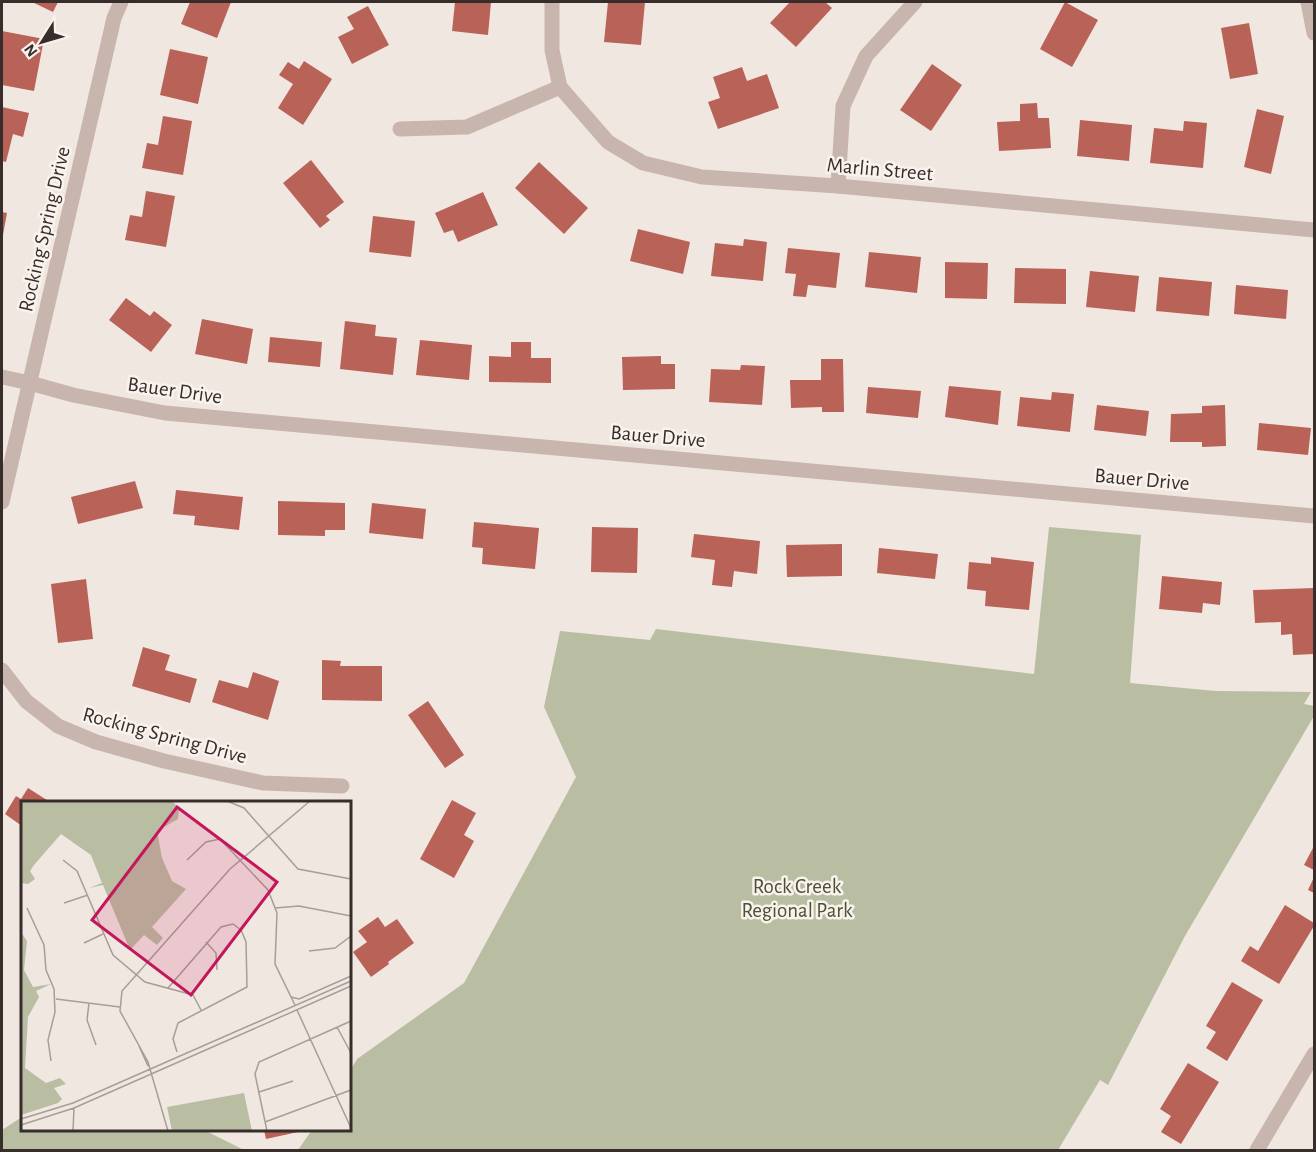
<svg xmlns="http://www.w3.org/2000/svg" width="1316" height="1152" font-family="'Alegreya Sans',sans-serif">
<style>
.green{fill:#b9bea2}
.building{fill:#b86258}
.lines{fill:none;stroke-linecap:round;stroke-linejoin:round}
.minor{stroke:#c8b6ae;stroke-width:15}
.labels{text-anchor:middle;stroke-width:5;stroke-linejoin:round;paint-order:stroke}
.street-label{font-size:21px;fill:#372e2c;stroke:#f9f2ed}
.park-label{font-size:21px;fill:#4b5332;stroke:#f9f2ed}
.inset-road{fill:none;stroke:#a79d99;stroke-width:1.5}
.view{fill:#c2185b;fill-opacity:0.15;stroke:#c2185b;stroke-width:3}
.inset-edge{fill:none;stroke:#372e2c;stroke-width:3}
</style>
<rect width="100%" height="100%" fill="#f1e7e1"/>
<g class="green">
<polygon points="1049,527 1141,535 1130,683 1216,691 1311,692 1304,704 1314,706 1314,716 1185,936 1108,1085 1100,1080 1058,1150 298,1150 312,1130 350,1130 350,1071 357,1059 464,983 576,777 544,707 560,631 650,640 656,629 1034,674"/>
<polygon points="22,1117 22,1130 204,1130 244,1150 2,1150 2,1130"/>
</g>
<g class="building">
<polygon points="32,2 58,2 53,12"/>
<polygon points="190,2 231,2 217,38 181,24"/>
<polygon points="455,2 491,2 488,35 452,31"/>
<polygon points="608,2 645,2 641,45 604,42"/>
<polygon points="790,2 825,2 832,8 796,47 770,23"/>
<polygon points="1065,2 1098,20 1072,67 1040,49"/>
<polygon points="368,6 389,45 352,64 338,37 354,29 347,17"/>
<polygon points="1249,23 1258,74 1230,79 1221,28"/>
<polygon points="2,31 44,39 34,91 2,85 3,63 2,63"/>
<polygon points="170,49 208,57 198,104 160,95"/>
<polygon points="304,61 332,79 303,125 278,108 293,84 279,75 288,62 299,69"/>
<polygon points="932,64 962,85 931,131 900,110"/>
<polygon points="742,67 747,81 767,74 779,108 718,129 708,102 720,98 713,77"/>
<polygon points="1037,103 1038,118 1049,118 1051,148 999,151 997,122 1020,121 1020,104"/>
<polygon points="2,107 29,113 23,137 13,134 6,162 2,161"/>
<polygon points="1257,109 1284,116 1271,174 1244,167"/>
<polygon points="163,116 192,121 183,175 142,168 147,143 158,145"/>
<polygon points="1080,120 1132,125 1129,161 1077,156"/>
<polygon points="1184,121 1207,123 1203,168 1150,163 1154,128 1183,131"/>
<polygon points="311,160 344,202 326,216 330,220 320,228 283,183"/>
<polygon points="539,162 588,208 564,234 515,188"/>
<polygon points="146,191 175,196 166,247 125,240 130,215 142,217"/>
<polygon points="483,192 498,225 458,242 453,230 444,233 435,213"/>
<polygon points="2,212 7,213 3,235 2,235"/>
<polygon points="373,216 415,221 411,257 369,252"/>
<polygon points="638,229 690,242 683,274 630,261"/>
<polygon points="744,239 767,242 763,281 711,276 715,243 743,246"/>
<polygon points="788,248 840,253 836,288 808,285 806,297 793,296 796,274 785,273"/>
<polygon points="869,252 921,257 917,293 865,287"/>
<polygon points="945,262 988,263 987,299 945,298"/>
<polygon points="1015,268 1066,269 1066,304 1014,303"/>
<polygon points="1090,271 1139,276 1135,312 1086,307"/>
<polygon points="1159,277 1212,282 1209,316 1156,311"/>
<polygon points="1236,285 1288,290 1286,319 1234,314"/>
<polygon points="126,298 150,316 154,311 172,325 151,352 109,320"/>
<polygon points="202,319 253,329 247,364 195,354"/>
<polygon points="345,321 376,325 375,336 397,338 393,375 340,369"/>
<polygon points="270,337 322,342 320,367 268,362"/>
<polygon points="420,340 472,345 469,380 416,375"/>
<polygon points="511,342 531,342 531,358 551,358 551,383 489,382 489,356 511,357"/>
<polygon points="661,356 661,364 675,364 675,389 623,390 622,357"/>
<polygon points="821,359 843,359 844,412 822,412 822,407 791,408 790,380 821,380"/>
<polygon points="741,365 765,366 762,405 709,402 711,369 740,370"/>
<polygon points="949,386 1001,391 998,425 945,417"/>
<polygon points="868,387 921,391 918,418 866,413"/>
<polygon points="1052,392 1074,394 1070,432 1017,426 1020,397 1051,400"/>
<polygon points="1097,405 1149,411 1146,436 1094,430"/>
<polygon points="1225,405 1226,446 1202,447 1202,442 1170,442 1171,414 1202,413 1202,406"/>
<polygon points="1259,423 1311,428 1308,455 1257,450"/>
<polygon points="135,481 143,508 78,524 71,497"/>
<polygon points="176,490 243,497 239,530 194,525 195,516 173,514"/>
<polygon points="278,501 345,503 345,530 325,530 325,536 278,535"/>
<polygon points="372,503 426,509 423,539 369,533"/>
<polygon points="474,522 539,528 535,569 482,564 483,548 472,547"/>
<polygon points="592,527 638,528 637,573 591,572"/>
<polygon points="694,534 760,541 757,574 734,571 732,587 712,585 715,560 691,557"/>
<polygon points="842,544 842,576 787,577 786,545"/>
<polygon points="879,548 938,554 935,579 877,573"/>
<polygon points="991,557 1034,562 1029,610 985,606 986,591 967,589 969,562 991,564"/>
<polygon points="1162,576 1222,582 1220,605 1203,603 1202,613 1159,609"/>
<polygon points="86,579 93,639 58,643 51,584"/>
<polygon points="1314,588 1314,654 1293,655 1292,634 1281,635 1281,622 1255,623 1253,590"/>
<polygon points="143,647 170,655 165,670 197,679 190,703 132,686"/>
<polygon points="322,660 341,661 340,666 382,666 382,701 322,700"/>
<polygon points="253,672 279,681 268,720 212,702 219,680 248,688"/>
<polygon points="428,701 464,755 445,768 408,715"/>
<polygon points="28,788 50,802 22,802 22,826 5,814 16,796 21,799"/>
<polygon points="452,800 476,813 464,835 474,841 454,878 420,859"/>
<polygon points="1314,846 1314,870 1304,865"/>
<polygon points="1314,877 1314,893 1308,890"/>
<polygon points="1285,905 1314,923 1314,926 1279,984 1241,961 1250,946 1258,951"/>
<polygon points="378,917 385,927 397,919 414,943 388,962 389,964 371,977 353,952 367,942 358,931"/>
<polygon points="1232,982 1263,1000 1227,1061 1206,1048 1216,1032 1206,1026"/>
<polygon points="1188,1063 1219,1082 1181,1144 1161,1132 1171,1116 1160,1109"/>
<polygon points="264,1130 297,1130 298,1132 266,1139"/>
</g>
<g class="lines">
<g class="minor">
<polyline points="552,2 552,50 560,87 608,142 643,163 702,177 838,186 1314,230"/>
<polyline points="1308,2 1314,33"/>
<polyline points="400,129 467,127 560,87"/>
<polyline points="838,186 843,106 866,56 915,2"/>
<polyline points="2,377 30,383 73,395 165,413 1314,516"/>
<polyline points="2,502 114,18 121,2"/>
<polyline points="2,670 26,701 58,726 96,742 164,761 263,783 342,786"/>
<polyline points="1257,1150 1314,1054"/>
</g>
</g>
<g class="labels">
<g class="street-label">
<text transform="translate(880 169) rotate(5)" y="7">Marlin Street</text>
<text transform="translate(44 229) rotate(-77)" y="7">Rocking Spring Drive</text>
<text transform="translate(175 390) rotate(8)" y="7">Bauer Drive</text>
<text transform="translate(658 436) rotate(5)" y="7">Bauer Drive</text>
<text transform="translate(1142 479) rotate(5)" y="7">Bauer Drive</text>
<text transform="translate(165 735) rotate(15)" y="7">Rocking Spring Drive</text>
</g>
<g class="park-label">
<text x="797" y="893">Rock Creek<tspan x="797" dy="24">Regional Park</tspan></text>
</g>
</g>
<g transform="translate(21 801)">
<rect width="330" height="330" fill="#f1e7e1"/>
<path d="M0,0H151L158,7L157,18L136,30L141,57L151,80L165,88L131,126L142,137L136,144L123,134L109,149L82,84L68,87L81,82L70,54L40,33L13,64L9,70L14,78L7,83L0,82ZM0,131L6,140L3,169L12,186L30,183L15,190L18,196L7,216L4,267L25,282L39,277L45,283L33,287L41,298L37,302L0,314ZM223,292L231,330H151L146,306Z" fill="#b9bea2"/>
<path class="inset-road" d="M206,0L223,7L277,68L330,78M42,59L56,70L92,154L124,181L172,194L180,209M166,59L185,41L199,38L247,89L256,112L254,163L274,204M43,102L67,94M6,107L23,144L25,169L33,188L34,211L27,239L30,260M254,107L278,105L330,115M185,141L195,152L196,169M63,142L82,133M288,150L314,147L330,135M147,187L200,126L212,123L220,129L225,141L226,186L157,222L152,238L156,251M270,196L278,198L330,175M35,198L99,206M68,202L66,219L75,244M276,209L330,327M316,226L330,252M118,245L127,265M238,291L272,280M0,318L52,302L330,180M244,321L330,289M0,324L53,307L330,185M52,330L53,307M147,330L127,261L99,210L101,190L209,68L289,0M246,330L234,273L238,261L330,220"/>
<path class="view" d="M156,6L256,81L170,194L71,119Z"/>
<rect width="330" height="330" class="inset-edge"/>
</g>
<rect width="1316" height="1152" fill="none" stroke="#372e2c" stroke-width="6"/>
<g transform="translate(42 42) rotate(233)" stroke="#f9f2ed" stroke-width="4.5" paint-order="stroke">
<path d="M0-4.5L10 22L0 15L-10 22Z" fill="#372e2c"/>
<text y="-9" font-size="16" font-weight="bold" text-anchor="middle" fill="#372e2c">N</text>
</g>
</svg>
